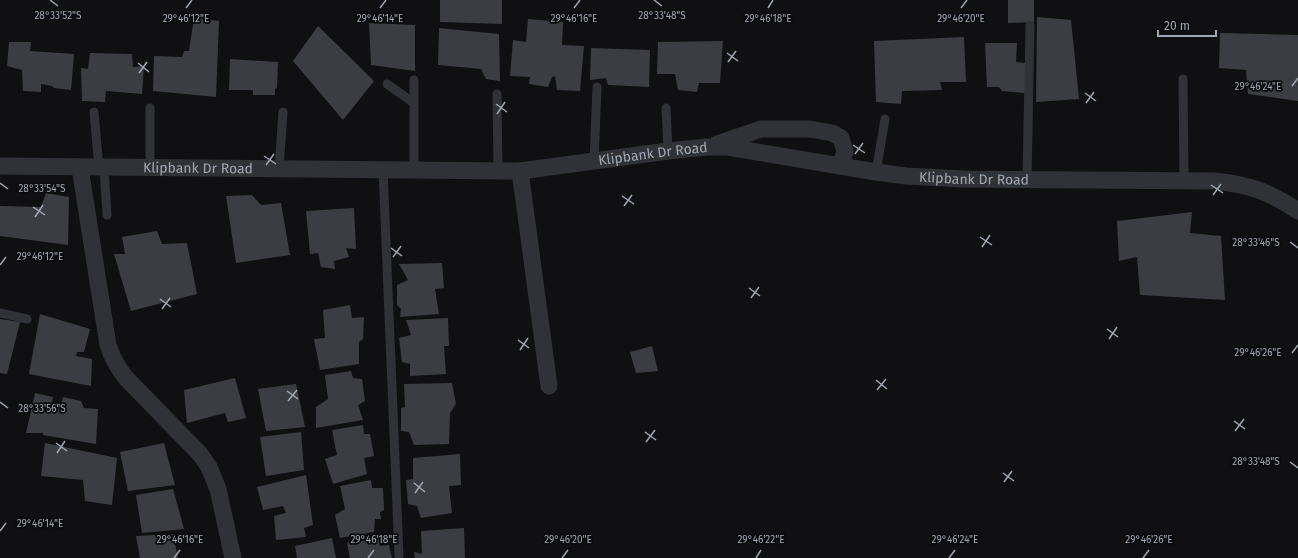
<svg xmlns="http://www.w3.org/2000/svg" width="1298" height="558" font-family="'Fira Sans',sans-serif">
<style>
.building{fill:#3c3d42}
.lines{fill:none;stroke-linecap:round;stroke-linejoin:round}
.lane{stroke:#313237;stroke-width:9}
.street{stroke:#313237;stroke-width:17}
.ticks{fill:none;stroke:#a0a7b4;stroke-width:1.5}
.labels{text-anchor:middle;stroke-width:3.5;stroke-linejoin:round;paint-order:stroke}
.street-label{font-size:14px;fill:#a0a7b4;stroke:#0b0b0d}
.ticks-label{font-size:10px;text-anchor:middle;fill:#a0a7b4;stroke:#0b0b0d;stroke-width:3.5;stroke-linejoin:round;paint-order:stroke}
</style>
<rect width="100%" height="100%" fill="#101012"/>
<g class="building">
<polygon points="440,0 502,0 502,24 440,22"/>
<polygon points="1008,0 1034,0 1034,22 1008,23"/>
<polygon points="1037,17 1071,20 1079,99 1036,102"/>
<polygon points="194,18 219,21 216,97 153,91 154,56 182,57 184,51 189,51"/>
<polygon points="528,19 563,22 562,45 584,46 580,91 557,90 555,76 552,77 548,87 529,84 530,77 510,76 513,40 526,42"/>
<polygon points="369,23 415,25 415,71 371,65"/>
<polygon points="318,26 374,81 343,120 293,61"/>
<polygon points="439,28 499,34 500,81 486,79 481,69 438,65"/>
<polygon points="1220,33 1298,35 1298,101 1248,94 1246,70 1219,68"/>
<polygon points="964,37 966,82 940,82 942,90 902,91 901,104 876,102 874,41"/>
<polygon points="723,41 720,83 699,83 697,92 678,90 675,74 657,74 658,42"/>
<polygon points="9,42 31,42 30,51 74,54 71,90 54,88 52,86 41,84 41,92 23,91 22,70 7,66"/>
<polygon points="985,43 1017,43 1016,62 1025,63 1025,93 1002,91 999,87 987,87"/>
<polygon points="591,48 650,50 649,87 608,85 606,78 590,80"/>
<polygon points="90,53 132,54 133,67 144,66 142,94 106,91 105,102 82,101 81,68 88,69"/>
<polygon points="230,59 278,62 277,88 275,89 275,95 253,95 253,90 229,90"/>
<polygon points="46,193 69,197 68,245 0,236 0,206 41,207"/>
<polygon points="252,195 261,205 281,203 290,255 236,263 226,196"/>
<polygon points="354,208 356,249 346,248 349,257 334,261 335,269 321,267 318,253 310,254 306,211"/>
<polygon points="1192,212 1190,233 1221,236 1225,300 1140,295 1137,257 1119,261 1117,221"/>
<polygon points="157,231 162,244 187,243 197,294 131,311 114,254 125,254 122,237"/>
<polygon points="442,263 444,288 435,289 439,314 400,317 401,309 397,305 397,285 408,280 399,264"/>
<polygon points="350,305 352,318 364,317 363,339 359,342 359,364 320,370 314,339 325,338 323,310"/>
<polygon points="40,314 90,329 84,352 77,352 76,356 92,359 91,386 29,374"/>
<polygon points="448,318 449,346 444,346 446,374 410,376 410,364 402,362 399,338 411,335 406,320"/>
<polygon points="0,319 20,322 7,374 0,373"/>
<polygon points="652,346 658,371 636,373 630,352"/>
<polygon points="351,371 353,378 362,379 365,401 358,405 363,420 316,428 316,407 328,399 325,375"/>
<polygon points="235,378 246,418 228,422 225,413 187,423 184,390"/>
<polygon points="452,383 456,404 450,413 449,444 414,445 409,432 401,431 401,408 405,407 404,384"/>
<polygon points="296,384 305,427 266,431 258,389"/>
<polygon points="35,393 53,397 52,403 61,404 63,397 81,401 84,408 98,409 96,444 43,435 43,433 26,433"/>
<polygon points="363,425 364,434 370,434 374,456 364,458 367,474 333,484 325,459 337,455 332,430"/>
<polygon points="301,432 304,470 266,476 260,437"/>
<polygon points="45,443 117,458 112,505 85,501 83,480 41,476"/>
<polygon points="164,443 175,485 128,491 120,452"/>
<polygon points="460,454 461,485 449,486 452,513 421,518 417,506 408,504 406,480 413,479 413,458"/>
<polygon points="306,475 313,525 304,528 306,537 276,540 274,516 286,513 283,506 263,510 257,487"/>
<polygon points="371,480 372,488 383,488 384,510 380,512 381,519 375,519 374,532 340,538 335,515 345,509 340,486"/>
<polygon points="173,489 184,529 142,533 136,495"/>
<polygon points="464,528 465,558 415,558 414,552 422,554 421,531"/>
<polygon points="173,534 178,558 140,558 136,536"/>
<polygon points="332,538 336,558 297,558 295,546"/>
<polygon points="379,538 380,546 389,545 392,558 350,558 347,543"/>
</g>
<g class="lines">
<g class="lane">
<polyline points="1183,79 1184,181"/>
<polyline points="387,84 414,103"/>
<polyline points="497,94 498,171"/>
<polyline points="666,108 668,151"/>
<polyline points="94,112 99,168"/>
<polyline points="594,161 597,87"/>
<polyline points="104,168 107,215"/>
<polyline points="150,168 150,108"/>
<polyline points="279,169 283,112"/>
<polyline points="383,170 399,556"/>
<polyline points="414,170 414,80"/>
<polyline points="876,172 885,119"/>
<polyline points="1027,180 1030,25"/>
<polyline points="0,313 27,319"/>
</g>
<g class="street">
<polyline points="717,144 761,129 810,129 832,133 841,138 845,152 840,166"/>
<path id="s1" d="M0,166L520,171L668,151L707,147H727L876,172L906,176L963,179L1215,181C1250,185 1268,191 1298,211"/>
<path d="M80,168L108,345C112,358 118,368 126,378L200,454L209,467L218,489L233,558"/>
<polyline points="520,171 549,386"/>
</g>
</g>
<path class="ticks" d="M50,0L58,6M654,0L662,6M186,8L192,0M380,8L386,0M574,8L580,0M768,8L773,0M961,8L967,0M727,53L738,61M728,62L736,51M138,63L149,72M139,73L147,62M1292,86L1298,78M1085,93L1096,101M1086,103L1094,92M496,104L507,112M497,114L505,102M853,145L865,153M855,154L863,143M264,156L276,164M266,165L274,154M0,183L8,189M1211,185L1223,193M1213,195L1221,184M622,196L634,204M624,206L632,195M33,207L45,215M35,217L43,205M980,237L992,245M1290,242L1298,248M982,247L990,235M391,248L402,256M393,257L401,246M0,265L6,257M749,288L760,296M751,298L759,287M160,299L171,307M162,309L170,298M1107,329L1118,337M1109,339L1117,327M518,340L529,348M520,350L528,338M1292,353L1298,345M876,380L887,389M877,390L886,379M287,391L298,399M288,401L297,390M0,402L8,408M1234,421L1245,429M1235,431L1244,419M645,432L656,440M646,442L655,430M56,443L67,451M57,453L65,441M1290,462L1298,468M1003,473L1014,481M1004,482L1012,471M414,483L425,492M415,493L423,482M0,531L6,523M174,558L180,550M368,558L374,550M562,558L568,550M756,558L761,550M949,558L955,550M1143,558L1149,550"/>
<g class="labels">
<g class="street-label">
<text dy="5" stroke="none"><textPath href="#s1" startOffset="654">Klipbank Dr Road</textPath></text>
<text dy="5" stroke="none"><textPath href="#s1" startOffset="198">Klipbank Dr Road</textPath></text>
<text dy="5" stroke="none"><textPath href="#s1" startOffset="978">Klipbank Dr Road</textPath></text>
</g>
</g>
<g class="ticks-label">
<text x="662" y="19">28°33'48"S</text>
<text x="58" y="19">28°33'52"S</text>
<text x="186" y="22">29°46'12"E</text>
<text x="380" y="22">29°46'14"E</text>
<text x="574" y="22">29°46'16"E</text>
<text x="768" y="22">29°46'18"E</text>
<text x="961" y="22">29°46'20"E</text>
<text x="1258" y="90">29°46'24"E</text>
<text x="42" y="192">28°33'54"S</text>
<text x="1256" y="246">28°33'46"S</text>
<text x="40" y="260">29°46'12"E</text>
<text x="1258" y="356">29°46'26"E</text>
<text x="42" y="412">28°33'56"S</text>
<text x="1256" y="465">28°33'48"S</text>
<text x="40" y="527">29°46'14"E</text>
<text x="180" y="543">29°46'16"E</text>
<text x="374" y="543">29°46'18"E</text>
<text x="568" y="543">29°46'20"E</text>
<text x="761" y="543">29°46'22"E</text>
<text x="955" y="543">29°46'24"E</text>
<text x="1149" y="543">29°46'26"E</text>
</g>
<path d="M1158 30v6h58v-6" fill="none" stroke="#a0a7b4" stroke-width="2"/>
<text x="1164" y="30" font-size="12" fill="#a0a7b4" stroke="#0b0b0d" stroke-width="3" paint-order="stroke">20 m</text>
</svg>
